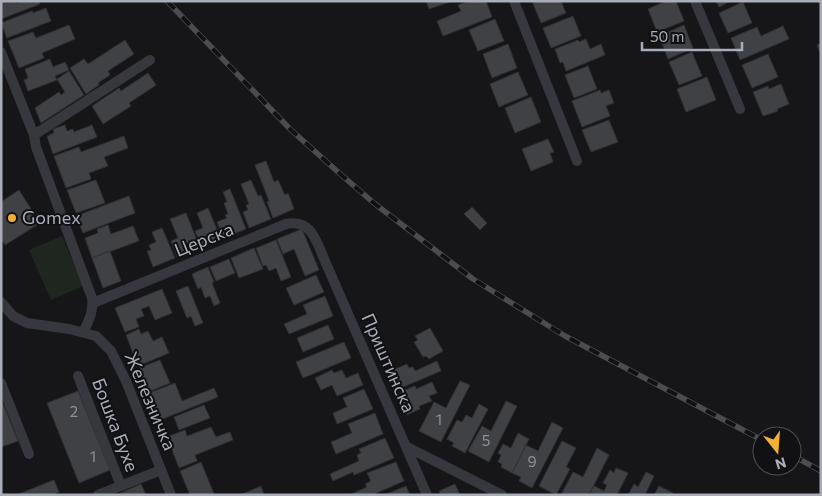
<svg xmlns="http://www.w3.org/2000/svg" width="822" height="496" font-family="Commissioner,sans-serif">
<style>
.green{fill:#1e261f}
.building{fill:#404145;stroke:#303034}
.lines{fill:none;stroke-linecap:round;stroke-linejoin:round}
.minor{stroke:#37383d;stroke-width:10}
.rail-casing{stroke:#4a4c52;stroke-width:5.5}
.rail{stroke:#111113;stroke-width:4;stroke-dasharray:11;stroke-linecap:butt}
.poi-dot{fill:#f2b134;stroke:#111113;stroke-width:2}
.labels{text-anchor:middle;stroke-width:4;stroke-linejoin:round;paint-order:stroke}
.number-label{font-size:15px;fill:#8e929b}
.poi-label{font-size:18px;fill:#a8adb8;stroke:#111113;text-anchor:start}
.street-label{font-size:18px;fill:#a8adb8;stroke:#111113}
</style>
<rect width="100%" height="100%" fill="#161618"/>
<polygon class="green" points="62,236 83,286 51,300 29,250"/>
<g class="building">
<polygon points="1,1 15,1 16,3 20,1 39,1 40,4 1,19"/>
<polygon points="426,1 453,1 429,9"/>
<polygon points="469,1 486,1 492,17 443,36 437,21 461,11 458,5"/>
<polygon points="532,1 561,1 566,13 541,23"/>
<polygon points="666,1 676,1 684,21 657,32 648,9"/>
<polygon points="716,1 731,1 719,7"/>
<polygon points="743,2 752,23 728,33 719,13"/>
<polygon points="46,8 51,21 7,38 1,23 32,11 33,13"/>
<polygon points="573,16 581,36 551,48 543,28"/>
<polygon points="495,19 504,41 478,51 469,30"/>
<polygon points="69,25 75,39 42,53 44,58 19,68 8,41 33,32 36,38"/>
<polygon points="684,25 693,48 668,59 659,36"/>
<polygon points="783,26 789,39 740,60 731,38 757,27 761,36"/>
<polygon points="586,39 590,49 601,44 605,55 566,71 563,62 560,63 555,49 578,40 579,42"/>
<polygon points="125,40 134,54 108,71 110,75 98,83 99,85 86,94 70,68 84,59 88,64"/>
<polygon points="821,43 821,55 817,45"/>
<polygon points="508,44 517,68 492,78 483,54"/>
<polygon points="692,52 702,76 679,85 669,62"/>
<polygon points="768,54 778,77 752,88 742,65"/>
<polygon points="50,59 53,67 65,62 69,70 55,76 57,80 28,91 24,80 28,78 25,69"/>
<polygon points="588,66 597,89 574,98 565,75"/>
<polygon points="69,71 84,95 41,123 35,108 59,92 61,95 65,92 57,79"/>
<polygon points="518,72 528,95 499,107 490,84"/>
<polygon points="148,73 156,85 129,103 131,106 103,124 92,106 119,88 121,91"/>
<polygon points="707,77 716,100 686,112 677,89"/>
<polygon points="781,84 789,104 777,109 778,111 763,116 753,92 768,86 769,89"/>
<polygon points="600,90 601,93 609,90 614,103 606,106 610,116 582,127 572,101"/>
<polygon points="531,97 541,122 515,133 505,108"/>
<polygon points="609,120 618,142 591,152 582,130"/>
<polygon points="65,125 67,131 73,129 74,132 92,125 97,137 53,154 47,136 54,133 53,129"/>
<polygon points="124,136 128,148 104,157 108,166 89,173 91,179 66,188 54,156 79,147 81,152"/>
<polygon points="548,139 554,152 550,153 553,162 531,171 522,149"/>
<polygon points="266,161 274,182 278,180 285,195 288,193 294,209 273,218 267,202 269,201 255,165"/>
<polygon points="96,180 105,203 76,213 67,190"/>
<polygon points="251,180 258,196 261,195 271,219 249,228 243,212 248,210 246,205 249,204 241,184"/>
<polygon points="230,189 246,229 223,238 217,222 227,218 225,215 228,214 224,203 227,202 223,192"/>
<polygon points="19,190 40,223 5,245 1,239 1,202"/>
<polygon points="129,196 135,213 83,233 76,216"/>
<polygon points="472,207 487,223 480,230 464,214"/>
<polygon points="208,208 221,239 202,247 195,231 203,228 197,213"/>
<polygon points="186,213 200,248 177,257 171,241 178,238 170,219"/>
<polygon points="108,225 111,234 133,226 139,241 92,258 85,238 98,233 97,229"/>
<polygon points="162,228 175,258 153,267 147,251 151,250 149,245 156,242 152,232"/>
<polygon points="302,229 319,270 305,276 294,249 283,254 277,239"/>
<polygon points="276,240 291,277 281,281 276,268 269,271 266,265 263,266 256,248"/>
<polygon points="254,248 263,269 239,278 231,258"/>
<polygon points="110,251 121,281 103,288 92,258"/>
<polygon points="229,259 235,273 216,281 210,267"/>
<polygon points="208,267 214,282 212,283 220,303 214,306 210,296 205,298 201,287 198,289 192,274"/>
<polygon points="316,275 324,292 294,305 286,288"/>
<polygon points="188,286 203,323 195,326 191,316 187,318 176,291"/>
<polygon points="162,289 172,313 155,320 149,306 141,309 144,316 136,319 139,327 125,332 115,308"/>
<polygon points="325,296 333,316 289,334 284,324 307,314 303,305"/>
<polygon points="328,325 334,339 303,352 297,338"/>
<polygon points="430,328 443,351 429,359 426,356 423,357 414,342 418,340 415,336"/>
<polygon points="139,329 141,334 148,331 153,341 162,337 169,353 138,366 126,335"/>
<polygon points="344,342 351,358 303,378 296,362"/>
<polygon points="160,360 170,383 148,392 139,368"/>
<polygon points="437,361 441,371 396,390 390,376 395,374 393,370 407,364 409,368 413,367 415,371"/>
<polygon points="332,370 334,373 342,370 346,378 358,373 363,385 337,396 332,385 321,390 315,378"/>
<polygon points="460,381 470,385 441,442 419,431 434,402 446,408"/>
<polygon points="432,382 437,393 429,396 432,401 419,406 420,409 407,415 401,402 404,401 400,392 415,386 416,389"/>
<polygon points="175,383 182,401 214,388 218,397 160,420 149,393"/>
<polygon points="364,389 373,409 337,424 333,413 347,407 343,398"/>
<polygon points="78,391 110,470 79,483 47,403"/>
<polygon points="1,399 18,441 1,447"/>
<polygon points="506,401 517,406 489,462 468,451 482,426 491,431"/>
<polygon points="479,404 488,409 465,453 452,446 454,443 447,439 457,420 462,422 466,415 472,418"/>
<polygon points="204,405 210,418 179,430 174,417"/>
<polygon points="375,413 383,434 336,454 331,442 352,433 348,424"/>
<polygon points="552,422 563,428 532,488 519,481 521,477 512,473 526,445 538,451"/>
<polygon points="211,427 216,437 230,432 233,440 195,455 197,461 179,468 167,437 185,430 187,436"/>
<polygon points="518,433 529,439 512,473 501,467 502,464 498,462 501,455 498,453 503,444 511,448"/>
<polygon points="385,438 394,458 354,475 353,472 333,481 330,474 359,461 357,455 361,453 359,449"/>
<polygon points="562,441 576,448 566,467 570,469 556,495 539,486"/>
<polygon points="597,448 609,455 589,495 561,495 573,472 583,477"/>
<polygon points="201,462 214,494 212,495 190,495 180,471"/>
<polygon points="396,462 404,481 372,495 349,495 367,487 365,484 371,481 367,473"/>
<polygon points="616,468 628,473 617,495 589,495 594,486 604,491 607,485 603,483 610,470 614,473"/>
<polygon points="646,472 654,476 645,495 628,495 634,484 638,487"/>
<polygon points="54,480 59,492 52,495 16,495"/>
<polygon points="141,484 146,495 116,495"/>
<polygon points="455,484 460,495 441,495 439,491"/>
<polygon points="261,486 264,495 240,495"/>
<polygon points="406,486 410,495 384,495"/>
<polygon points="659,486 673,493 672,495 654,495"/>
</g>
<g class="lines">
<g class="minor">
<polyline points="514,1 577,161"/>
<polyline points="695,1 740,109"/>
<path d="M1,52L34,135L36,147L92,298C94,310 89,321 83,332"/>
<polyline points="34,135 150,60"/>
<polyline points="1,302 13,316 27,323 69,329 96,336 111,351 126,381 171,495"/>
<path d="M93,303L286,224C312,219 316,241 325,261L427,495"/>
<polyline points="78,376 121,486"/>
<polyline points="1,383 29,454"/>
<polyline points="407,447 502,495"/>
<polyline points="98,495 161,470"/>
</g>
<defs>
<g id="rail">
<polyline points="167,1 290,129 338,172 375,204 473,279 565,336 762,440"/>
<polyline points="792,455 821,471"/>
</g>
</defs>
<use href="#rail" class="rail-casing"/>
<use href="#rail" class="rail"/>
</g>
<circle class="poi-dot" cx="12" cy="218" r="5"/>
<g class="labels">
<g class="number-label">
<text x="74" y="417">2</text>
<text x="439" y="425">1</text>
<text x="486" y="446">5</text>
<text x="93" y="462">1</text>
<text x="532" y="467">9</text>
</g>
<g class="poi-label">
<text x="22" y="224">Gomex</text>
</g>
<g class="street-label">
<text transform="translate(204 240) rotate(-22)" y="6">Церска</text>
<text transform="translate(388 363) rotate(66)" y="6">Приштинска</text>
<text transform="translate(150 401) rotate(67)" y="6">Железничка</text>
<text transform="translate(115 425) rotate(69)" y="6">Бошка Бухе</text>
</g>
</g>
<rect width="822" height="496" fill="none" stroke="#a8adb8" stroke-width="5"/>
<g transform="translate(777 451) rotate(163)"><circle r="24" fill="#111113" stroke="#4d4f55"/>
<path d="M0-4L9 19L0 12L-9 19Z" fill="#f2b134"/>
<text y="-8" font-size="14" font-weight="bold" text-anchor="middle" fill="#a8adb8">N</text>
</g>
<path d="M642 42v8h100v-8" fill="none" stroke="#a8adb8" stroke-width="2.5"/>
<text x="650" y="42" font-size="15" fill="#a8adb8" stroke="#111113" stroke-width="4" paint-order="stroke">50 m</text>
</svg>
